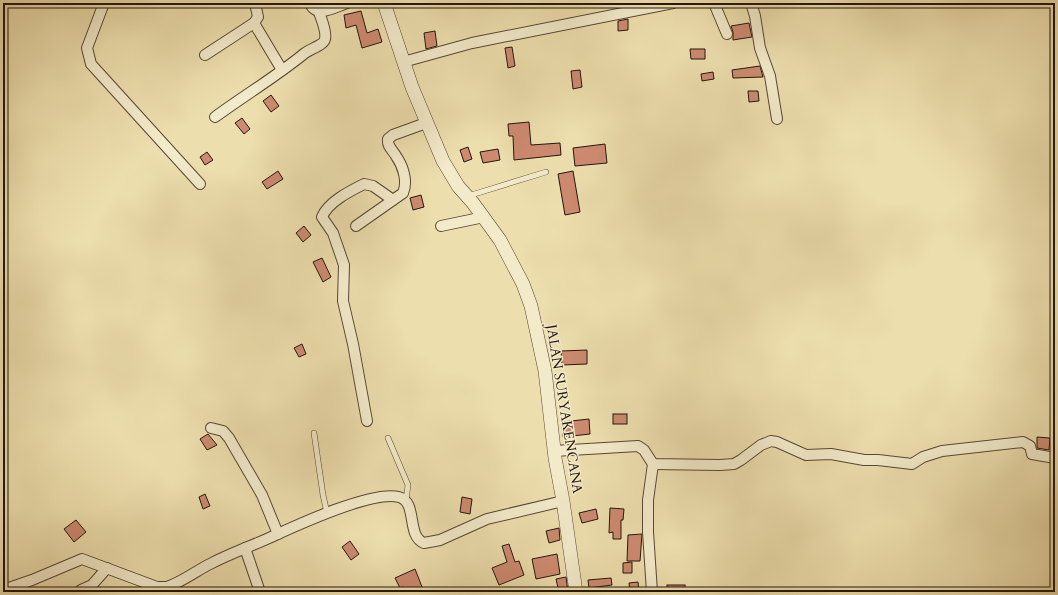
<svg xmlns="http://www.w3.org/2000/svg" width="1058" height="595" font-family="Cardo,serif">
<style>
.building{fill:#cd8a70;stroke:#23160b}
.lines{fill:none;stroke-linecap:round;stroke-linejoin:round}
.service-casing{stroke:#564834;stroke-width:6}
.minor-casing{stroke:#564834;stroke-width:12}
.tertiary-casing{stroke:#564834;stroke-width:14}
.service{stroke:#f3eaca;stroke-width:5}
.minor{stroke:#f3eaca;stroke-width:10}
.tertiary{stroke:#f3eaca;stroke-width:13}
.labels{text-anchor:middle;stroke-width:3;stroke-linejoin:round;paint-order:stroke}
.street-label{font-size:14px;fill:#23160b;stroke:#f3eaca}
</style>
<rect width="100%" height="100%" fill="#eddead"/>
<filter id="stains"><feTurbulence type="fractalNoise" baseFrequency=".005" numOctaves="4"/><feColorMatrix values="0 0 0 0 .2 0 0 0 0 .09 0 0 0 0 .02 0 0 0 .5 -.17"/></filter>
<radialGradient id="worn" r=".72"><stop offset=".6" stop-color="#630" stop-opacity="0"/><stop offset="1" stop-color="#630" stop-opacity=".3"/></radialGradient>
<g class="building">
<polygon points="361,11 367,33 378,29 382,42 362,48 356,25 346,28 344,15"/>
<polygon points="628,19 628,30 618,31 618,21"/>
<polygon points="749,23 752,37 733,40 733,32 731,26"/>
<polygon points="435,31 437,46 426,49 424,33"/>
<polygon points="512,47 515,66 508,68 505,48"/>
<polygon points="690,49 705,49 705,59 691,59"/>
<polygon points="760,66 763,77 733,78 732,70"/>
<polygon points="580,70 582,87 573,89 571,71"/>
<polygon points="713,72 714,79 702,81 701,74"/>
<polygon points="748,91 758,91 759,101 749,102"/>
<polygon points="271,95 279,106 271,112 263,101"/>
<polygon points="242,118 250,129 244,134 235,123"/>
<polygon points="529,122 531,145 560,143 561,155 514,160 513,136 509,136 508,124"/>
<polygon points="605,144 607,163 575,166 573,148"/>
<polygon points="468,147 472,159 464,162 460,150"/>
<polygon points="498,149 500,160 483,163 480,152"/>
<polygon points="207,152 213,160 205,165 200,157"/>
<polygon points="278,171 283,179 267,189 262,182"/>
<polygon points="573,171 580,212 565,215 558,174"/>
<polygon points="421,195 424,207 413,210 410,198"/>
<polygon points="304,226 311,235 303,242 296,233"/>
<polygon points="322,258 331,277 323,282 313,262"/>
<polygon points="302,344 306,354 299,357 294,348"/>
<polygon points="587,350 587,364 562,365 561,351"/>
<rect x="613" y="414" width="14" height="10"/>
<polygon points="589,419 590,434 563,437 562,422"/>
<polygon points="208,434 217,445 207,450 200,439"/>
<polygon points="1037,437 1050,438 1049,450 1037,448"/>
<polygon points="205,494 210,506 203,509 199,497"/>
<polygon points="462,497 472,499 470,514 460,512"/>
<polygon points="610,508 624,509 623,520 621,520 621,539 613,539 613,532 609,533"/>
<polygon points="596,509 598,519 582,523 579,513"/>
<polygon points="76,520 86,532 74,542 64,529"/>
<polygon points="559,528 560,540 549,543 546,531"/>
<polygon points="642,534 640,561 627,561 628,535"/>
<polygon points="350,541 359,554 351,560 342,547"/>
<polygon points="509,544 515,562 519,561 524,575 499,585 492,568 507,562 502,546"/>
<polygon points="557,554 560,574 536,579 532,559"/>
<polygon points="632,562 632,573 623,573 623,563"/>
<polygon points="415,569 424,592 405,592 403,587 400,588 395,578"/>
<polygon points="566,577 568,592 559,592 556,579"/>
<polygon points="611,578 612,585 589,588 588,580"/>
<polygon points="638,582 639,592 630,592 629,583"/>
<rect x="667" y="585" width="18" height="7"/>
</g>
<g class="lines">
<defs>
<g id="service">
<polyline points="468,196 546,172"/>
<polyline points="314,433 323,495 327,513"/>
<polyline points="388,438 408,485 406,501"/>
</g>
<g id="minor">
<polyline points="104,3 87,48 91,64 200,184"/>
<path d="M310,3C316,19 335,7 347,3"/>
<polyline points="714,3 727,34"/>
<polyline points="751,3 755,16 760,48 770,76 777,119"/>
<polyline points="254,23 282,70"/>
<polyline points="205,55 254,23 258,17 255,3"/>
<polyline points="403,62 472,43 673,3"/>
<path d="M215,117C245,95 277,76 305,53C310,49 324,45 325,39C327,31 321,19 319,12"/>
<polyline points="356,226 393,200"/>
<polyline points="441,226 484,217"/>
<path d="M367,421L353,344L343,301L344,265L333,233L322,217C328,202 350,191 364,184L373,186L393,200L403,193C408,181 403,166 396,156C393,150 387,147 388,139L393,135L426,123"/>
<polyline points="211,428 223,431 229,438 262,495 278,534"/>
<polyline points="554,451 638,446 644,450 653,464 720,465 734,464 741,460 761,445 771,441 777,442 806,455 831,454 864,460 878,460 912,464 923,457 942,451 1023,442 1030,446 1032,454 1055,458"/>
<polyline points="245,548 260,592"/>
<path d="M3,590L32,580L82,559L157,587H167C182,582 196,571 210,564C229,554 249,547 269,538C295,526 372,490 399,497C418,502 406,536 424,543L440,540L487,519L563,501"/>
<polyline points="81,590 92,585 107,568"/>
<polyline points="652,592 648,532 648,500 653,464"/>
</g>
<polyline id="tertiary" points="384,3 412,87 443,161 458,186 473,203 500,240 523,284 531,306 545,371 555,458 563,501 576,592"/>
</defs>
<use href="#service" class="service-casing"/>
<use href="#minor" class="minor-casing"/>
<use href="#tertiary" class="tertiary-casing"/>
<use href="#service" class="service"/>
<use href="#minor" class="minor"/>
<use href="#tertiary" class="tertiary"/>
</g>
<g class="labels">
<g class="street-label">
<text transform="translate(565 409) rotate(81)" y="5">JALAN SURYAKENCANA</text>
</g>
</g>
<rect width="1058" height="595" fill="none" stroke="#eddead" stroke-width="16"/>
<rect x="4" y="4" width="1050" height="587" fill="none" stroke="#23160b" stroke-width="2"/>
<rect x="8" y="8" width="1042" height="579" fill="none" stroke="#23160b"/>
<rect width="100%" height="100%" filter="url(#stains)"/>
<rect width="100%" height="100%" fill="url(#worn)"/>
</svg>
